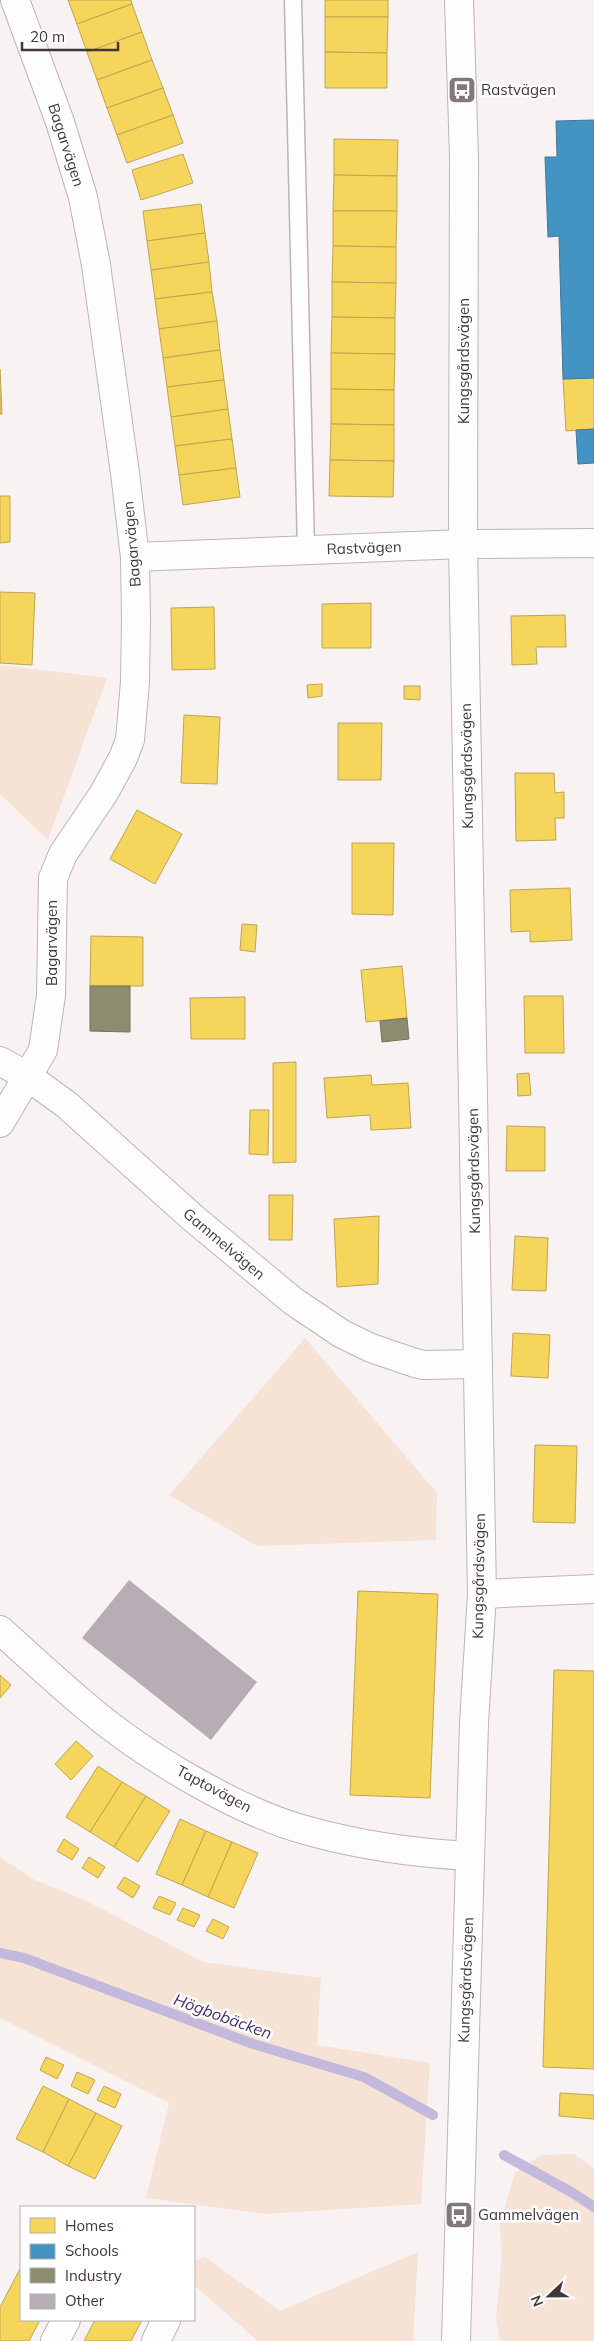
<svg xmlns="http://www.w3.org/2000/svg" width="594" height="2341" font-family="Mulish,sans-serif">
<style>
.green{fill:#f7e2d6}
.homes{fill:#f6d55c;stroke:#c0a552}
.schools{fill:#4393c3;stroke:#43779a}
.industry{fill:#8c8c6e;stroke:#76725e}
.lines{fill:none;stroke-linecap:round;stroke-linejoin:round}
.stream{stroke:#c3b9dc;stroke-width:10}
.building{fill:#b7adb5}
.service-casing{stroke:#bdb4b7;stroke-width:19}
.minor-casing{stroke:#bdb4b7;stroke-width:30}
.service{stroke:#fefdfd;stroke-width:16}
.minor{stroke:#fefdfd;stroke-width:28}
.labels{text-anchor:middle;stroke-width:5;stroke-linejoin:round;paint-order:stroke}
.poi-label{font-size:15px;fill:#43363a;stroke:#fff;text-anchor:start}
.street-label{font-size:15px;fill:#43363a;stroke:#fff}
.water-label{font-size:16px;font-style:italic;fill:#43306d;stroke:#fff}
</style>
<rect width="100%" height="100%" fill="#f8f2f3"/>
<g class="green">
<polygon points="0,665 107,678 48,840 0,794"/>
<polygon points="305,1338 437,1493 436,1540 257,1546 169,1495"/>
<polygon points="0,1857 33,1879 85,1900 203,1962 321,1978 317,2045 430,2063 421,2204 266,2214 146,2198 169,2103 0,2018"/>
<polygon points="574,2154 594,2169 594,2341 500,2341 496,2319 502,2256 500,2224 515,2173 541,2155"/>
<polygon points="418,2252 413,2341 258,2341 194,2285 194,2261 205,2257 280,2311"/>
</g>
<g class="homes">
<polygon points="68,0 131,0 132,4 77,24"/>
<rect x="325" y="0" width="63" height="17"/>
<polygon points="132,4 142,32 87,52 77,24"/>
<polygon points="325,17 388,17 387,53 325,52"/>
<polygon points="142,32 152,60 97,80 87,52"/>
<polygon points="325,52 387,53 387,88 325,88"/>
<polygon points="152,60 163,88 107,108 97,80"/>
<polygon points="163,88 173,115 117,135 107,108"/>
<polygon points="173,115 183,143 127,163 117,135"/>
<polygon points="334,139 398,140 397,176 334,175"/>
<polygon points="183,154 193,183 141,200 132,170"/>
<polygon points="334,175 397,176 397,211 333,211"/>
<polygon points="201,204 205,233 147,241 143,211"/>
<polygon points="333,211 397,211 396,247 333,246"/>
<polygon points="205,233 209,262 151,270 147,241"/>
<polygon points="333,246 396,247 396,283 332,282"/>
<polygon points="209,262 212,292 155,299 151,270"/>
<polygon points="332,282 396,283 395,318 332,317"/>
<polygon points="212,292 217,321 159,329 155,299"/>
<polygon points="332,317 395,318 395,354 331,353"/>
<polygon points="217,321 220,350 163,358 159,329"/>
<polygon points="220,350 224,380 167,387 163,358"/>
<polygon points="331,353 395,354 394,390 331,389"/>
<polygon points="0,369 2,414 0,414"/>
<polygon points="594,378 594,429 566,431 563,379"/>
<polygon points="224,380 228,409 171,417 167,387"/>
<polygon points="331,389 394,390 394,425 331,424"/>
<polygon points="228,409 232,439 175,446 171,417"/>
<polygon points="331,424 394,425 394,461 330,460"/>
<polygon points="232,439 236,468 179,475 175,446"/>
<polygon points="330,460 394,461 393,497 329,496"/>
<polygon points="236,468 240,497 183,505 179,475"/>
<polygon points="0,496 10,496 10,542 0,543"/>
<polygon points="0,592 35,593 32,665 0,663"/>
<polygon points="371,603 371,648 322,648 322,604"/>
<polygon points="214,607 215,669 172,670 171,608"/>
<polygon points="565,615 566,647 536,647 537,664 512,665 511,616"/>
<polygon points="322,684 322,696 308,698 307,685"/>
<polygon points="404,686 420,686 420,700 404,699"/>
<polygon points="184,715 220,717 217,784 181,783"/>
<polygon points="338,723 382,723 381,780 338,780"/>
<polygon points="515,773 554,773 555,793 564,792 564,818 555,818 556,840 516,841"/>
<polygon points="137,810 182,834 155,884 110,859"/>
<polygon points="352,843 394,843 393,915 352,914"/>
<polygon points="570,888 572,940 530,942 530,931 511,932 510,890"/>
<polygon points="242,924 257,925 255,952 240,950"/>
<polygon points="91,936 143,937 143,986 90,986"/>
<polygon points="402,966 407,1018 366,1022 361,970"/>
<polygon points="524,996 563,996 564,1053 525,1053"/>
<polygon points="245,997 245,1039 191,1039 190,998"/>
<polygon points="296,1062 296,1162 273,1163 273,1063"/>
<polygon points="529,1073 531,1095 518,1096 517,1074"/>
<polygon points="371,1075 372,1085 408,1083 411,1128 371,1130 370,1115 327,1118 324,1078"/>
<polygon points="250,1110 269,1110 268,1155 249,1154"/>
<polygon points="507,1126 545,1127 545,1171 506,1171"/>
<polygon points="269,1195 293,1195 292,1240 269,1240"/>
<polygon points="379,1216 378,1284 337,1287 334,1219"/>
<polygon points="515,1236 548,1238 546,1291 512,1290"/>
<polygon points="513,1333 550,1335 548,1378 511,1376"/>
<polygon points="535,1445 577,1446 575,1523 533,1522"/>
<polygon points="358,1591 438,1594 430,1798 350,1795"/>
<polygon points="554,1670 594,1671 594,2069 543,2067"/>
<polygon points="0,1675 11,1685 0,1698"/>
<polygon points="76,1741 93,1756 71,1780 55,1764"/>
<polygon points="98,1766 122,1782 90,1832 66,1817"/>
<polygon points="122,1782 146,1796 114,1847 90,1832"/>
<polygon points="146,1796 170,1811 138,1862 114,1847"/>
<polygon points="180,1819 206,1831 182,1885 156,1874"/>
<polygon points="206,1831 232,1842 208,1897 182,1885"/>
<polygon points="64,1839 79,1849 72,1860 57,1851"/>
<polygon points="232,1842 258,1853 234,1908 208,1897"/>
<polygon points="89,1857 105,1867 98,1878 82,1868"/>
<polygon points="124,1877 140,1886 133,1898 117,1888"/>
<polygon points="159,1896 176,1903 170,1915 153,1908"/>
<polygon points="183,1908 200,1915 194,1927 177,1920"/>
<polygon points="213,1919 229,1927 223,1939 206,1931"/>
<polygon points="46,2057 64,2065 57,2079 40,2070"/>
<polygon points="77,2072 95,2080 88,2094 71,2086"/>
<polygon points="43,2086 69,2099 43,2152 16,2139"/>
<polygon points="104,2086 121,2094 115,2108 97,2100"/>
<polygon points="560,2093 594,2095 594,2119 559,2116"/>
<polygon points="69,2099 96,2113 68,2166 43,2152"/>
<polygon points="96,2113 122,2126 95,2179 68,2166"/>
<polygon points="21,2267 21,2320 40,2320 29,2341 0,2341 0,2307"/>
<polygon points="95,2320 142,2320 131,2341 84,2341"/>
</g>
<g class="schools">
<polygon points="594,120 594,378 563,379 559,236 548,237 545,157 557,157 556,121"/>
<polygon points="594,429 594,463 578,464 576,430"/>
</g>
<g class="industry">
<polygon points="90,986 130,986 130,1032 90,1031"/>
<polygon points="407,1018 409,1039 382,1042 380,1021"/>
</g>
<g class="lines">
<g class="stream">
<polyline points="0,1953 24,1958 253,2044 364,2077 433,2115"/>
<polyline points="504,2155 573,2193 594,2207"/>
</g>
</g>
<polygon class="building" points="129,1580 257,1682 211,1740 82,1638"/>
<g class="lines">
<defs>
<polyline id="service" points="293,0 306,550"/>
<g id="minor">
<polyline points="135,557 463,544 594,543"/>
<polyline points="0,1061 27,1076 67,1105 193,1218 293,1301 342,1334 371,1348 415,1363 424,1365 478,1364"/>
<polyline points="0,1123 43,1050 51,995 53,878 63,854 104,793 123,758 130,740 135,682 136,620 135,557 125,473 96,265 83,197 60,122 15,0"/>
<polyline points="482,1594 594,1589"/>
<path d="M0,1630C29,1656 58,1683 88,1708C142,1754 236,1811 305,1830C358,1845 414,1853 469,1856"/>
<polyline points="55,2341 66,2320"/>
<polyline points="156,2341 166,2320"/>
<polyline points="456,2341 474,1723 482,1594 463,544 464,158 459,0"/>
</g>
</defs>
<use href="#service" class="service-casing"/>
<use href="#minor" class="minor-casing"/>
<use href="#service" class="service"/>
<use href="#minor" class="minor"/>
</g>
<defs>
<symbol id="bus-square" viewBox="-11 -11 22 22"><rect x="-9" y="-9" width="18" height="18" rx="4" fill="#82787b" stroke="#fff"/><path d="M-5-6H5V4H4V6H2V4H-2V6H-4V4H-5ZM-3.5-4V0h7V-4ZM-3.5 1.2v1.5H-2V1.2ZM2 1.2v1.5H3.5V1.2Z" fill="#fff"/></symbol>
</defs>
<g fill-rule="evenodd">
<use href="#bus-square" x="446" y="74" width="32" height="32"/>
<use href="#bus-square" x="443" y="2199" width="32" height="32"/>
</g>
<g class="labels">
<g class="poi-label">
<text x="481" y="95">Rastvägen</text>
<text x="478" y="2220">Gammelvägen</text>
</g>
<g class="street-label">
<text transform="translate(66 145) rotate(72)" y="5">Bagarvägen</text>
<text transform="translate(464 361) rotate(-90)" y="5">Kungsgårdsvägen</text>
<text transform="translate(132 544) rotate(-95)" y="5">Bagarvägen</text>
<text transform="translate(364 548) rotate(-2)" y="5">Rastvägen</text>
<text transform="translate(467 766) rotate(-91)" y="5">Kungsgårdsvägen</text>
<text transform="translate(52 943) rotate(-90)" y="5">Bagarvägen</text>
<text transform="translate(474 1171) rotate(-91)" y="5">Kungsgårdsvägen</text>
<text transform="translate(224 1244) rotate(40)" y="5">Gammelvägen</text>
<text transform="translate(479 1576) rotate(-89)" y="5">Kungsgårdsvägen</text>
<text transform="translate(214 1789) rotate(28)" y="5">Taptovägen</text>
<text transform="translate(466 1980) rotate(-88)" y="5">Kungsgårdsvägen</text>
</g>
<g class="water-label">
<text transform="translate(223 2016) rotate(20)" y="6">Högbobäcken</text>
</g>
</g>
<rect x="20" y="2206" width="175" height="115" fill="#ffffff" stroke="#b4afb0"/>
<rect x="30" y="2218" width="25" height="15" fill="#f6d55c" stroke="#b4afb0"/>
<text x="65" y="2231" font-size="15" fill="#43363a">Homes</text>
<rect x="30" y="2244" width="25" height="15" fill="#4393c3" stroke="#b4afb0"/>
<text x="65" y="2256" font-size="15" fill="#43363a">Schools</text>
<rect x="30" y="2268" width="25" height="15" fill="#8c8c6e" stroke="#b4afb0"/>
<text x="65" y="2281" font-size="15" fill="#43363a">Industry</text>
<rect x="30" y="2294" width="25" height="15" fill="#b7adb5" stroke="#b4afb0"/>
<text x="65" y="2306" font-size="15" fill="#43363a">Other</text>
<g transform="translate(549 2296) rotate(248)" stroke="#ffffff" stroke-width="4" paint-order="stroke">
<path d="M0-4L9 19L0 12L-9 19Z" fill="#43363a"/>
<text y="-8" font-size="14" font-weight="bold" text-anchor="middle" fill="#43363a">N</text>
</g>
<path d="M22 42v8h96v-8" fill="none" stroke="#43363a" stroke-width="2.5"/>
<text x="30" y="42" font-size="15" fill="#43363a" stroke="#ffffff" stroke-width="4" paint-order="stroke">20 m</text>
</svg>
